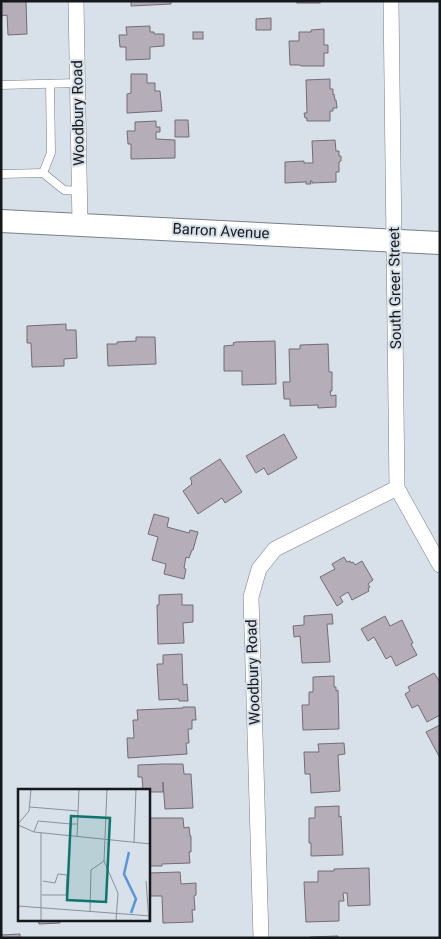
<svg xmlns="http://www.w3.org/2000/svg" width="441" height="939" font-family="Roboto,sans-serif">
<style>
.building{fill:#b5aeb8;stroke:#726c75}
.lines{fill:none;stroke-linecap:round;stroke-linejoin:round}
.lane-casing{stroke:#787f88;stroke-width:9}
.street-casing{stroke:#787f88;stroke-width:16}
.secondary-casing{stroke:#787f88;stroke-width:24}
.lane{stroke:#fff;stroke-width:8}
.street{stroke:#fff;stroke-width:15}
.secondary{stroke:#fff;stroke-width:22}
.labels{text-anchor:middle;stroke-width:4;stroke-linejoin:round;paint-order:stroke}
.street-label{font-size:15px;fill:#16191c;stroke:#d8e0ea}
.inset-river{fill:none;stroke:#5996d7;stroke-width:2.5}
.inset-road{fill:none;stroke:#8a9098;stroke-width:1}
.view{fill:#0f766e;fill-opacity:0.15;stroke:#0f766e;stroke-width:2.5}
.inset-edge{fill:none;stroke:#16191c;stroke-width:2.5}
</style>
<rect width="100%" height="100%" fill="#d8e0ea"/>
<g class="building">
<polygon points="1,1 26,1 27,34 8,35 7,15 1,16"/>
<polygon points="131,1 171,1 171,4 131,6"/>
<rect x="297" y="1" width="23" height="2"/>
<polygon points="271,18 271,30 256,30 256,19"/>
<polygon points="150,26 150,32 154,32 154,34 164,34 164,46 150,47 150,59 126,60 126,47 120,47 119,35 127,35 126,27"/>
<polygon points="324,29 324,45 328,45 328,53 324,53 324,66 301,66 300,65 290,65 289,41 299,41 299,32 311,32 311,30"/>
<rect x="193" y="32" width="10" height="7"/>
<polygon points="131,74 147,74 147,83 155,83 155,91 160,91 162,111 127,113 127,94 131,93"/>
<polygon points="330,79 330,89 333,89 333,95 334,94 335,100 336,100 337,108 333,108 333,111 330,111 330,121 307,121 307,118 305,118 304,113 307,113 306,80"/>
<polygon points="175,120 188,120 189,137 175,137"/>
<polygon points="156,121 156,127 160,127 160,132 156,132 156,139 175,140 175,158 131,159 131,144 128,144 127,131 135,131 135,122"/>
<polygon points="335,140 336,151 339,151 339,156 341,156 341,161 339,162 339,172 336,172 336,182 312,183 312,181 310,181 311,184 306,184 306,181 305,182 285,183 285,162 304,161 304,163 313,163 312,141"/>
<polygon points="66,324 66,330 76,330 77,358 64,359 64,366 32,367 31,343 27,343 27,326"/>
<polygon points="136,337 155,337 156,364 108,366 107,344 117,344 117,342 136,341"/>
<polygon points="275,341 276,384 242,385 242,371 224,371 224,346 234,345 233,343 236,342"/>
<polygon points="328,344 329,372 332,372 332,391 330,391 331,396 336,395 336,407 318,408 318,405 290,406 290,399 284,399 283,382 290,382 289,349 300,349 300,345"/>
<polygon points="284,434 297,458 268,475 264,468 256,473 246,456"/>
<polygon points="220,459 242,492 225,503 222,498 198,514 183,491 192,484 191,483 192,482 190,478"/>
<polygon points="154,514 169,518 167,527 189,533 190,530 198,532 193,550 192,550 189,558 186,557 184,568 186,569 184,579 164,574 166,564 152,560 158,537 148,534"/>
<polygon points="344,557 347,562 350,561 351,563 353,562 355,565 362,561 373,580 368,584 370,587 368,588 369,591 352,600 348,592 340,597 343,602 337,606 320,577 335,569 332,564"/>
<polygon points="182,594 182,605 193,605 193,622 183,623 184,643 158,644 157,605 159,605 159,595"/>
<polygon points="332,614 333,624 327,624 330,662 302,663 300,636 294,637 293,626 304,625 304,616"/>
<polygon points="385,616 390,626 402,620 413,643 411,644 417,655 396,666 391,656 386,659 374,637 368,641 361,629"/>
<polygon points="182,654 183,685 187,684 188,701 179,701 179,699 159,700 157,664 163,664 163,655"/>
<polygon points="434,673 440,682 440,715 427,722 418,705 412,708 405,694 410,691 408,687"/>
<polygon points="334,676 334,687 336,687 336,691 338,690 339,729 303,730 302,705 309,705 309,692 313,692 313,677"/>
<polygon points="183,707 195,707 196,720 192,720 192,729 188,729 189,743 186,743 187,754 128,758 127,738 134,738 133,720 138,720 137,710 183,708"/>
<polygon points="440,725 440,758 426,732"/>
<polygon points="344,743 345,754 338,755 340,791 311,793 310,774 305,774 304,752 319,752 318,744"/>
<polygon points="163,764 183,764 184,774 191,774 193,808 165,809 163,782 163,792 149,792 149,790 143,790 142,777 138,777 138,765"/>
<polygon points="339,806 339,817 341,816 343,855 311,856 311,843 309,843 309,818 315,818 315,807"/>
<polygon points="149,818 183,818 184,828 189,827 190,836 191,836 191,852 189,852 190,863 162,864 162,866 149,866"/>
<polygon points="369,868 370,905 348,906 347,893 343,893 344,901 339,901 339,921 306,922 304,882 318,882 318,871 334,871 334,869"/>
<polygon points="180,872 181,884 196,883 196,895 194,896 195,910 192,910 193,922 163,923 162,896 149,896 149,873"/>
<polygon points="38,920 60,920 60,923 39,924"/>
<polygon points="20,934 20,938 1,938 1,935"/>
<polygon points="338,936 338,938 310,938 310,937"/>
</g>
<g class="lines">
<defs>
<g id="lane">
<polyline points="1,85 78,83"/>
<polyline points="43,173 51,153 50,84"/>
<polyline points="1,174 43,173 64,190 80,191"/>
</g>
<g id="street">
<polyline points="76,1 80,225"/>
<polyline points="391,1 397,488 440,565"/>
<polyline points="261,938 251,597 259,569 275,549 397,488"/>
</g>
<polyline id="secondary" points="1,221 440,243"/>
</defs>
<use href="#lane" class="lane-casing"/>
<use href="#street" class="street-casing"/>
<use href="#secondary" class="secondary-casing"/>
<use href="#lane" class="lane"/>
<use href="#street" class="street"/>
<use href="#secondary" class="secondary"/>
</g>
<g class="labels">
<g class="street-label">
<text transform="translate(78 113) rotate(-91)" y="5">Woodbury Road</text>
<text transform="translate(221 231) rotate(3)" y="5">Barron Avenue</text>
<text transform="translate(395 288) rotate(-91)" y="5">South Greer Street</text>
<text transform="translate(253 672) rotate(-92)" y="5">Woodbury Road</text>
</g>
</g>
<g transform="translate(18 789)">
<rect width="132" height="132" fill="#d8e0ea"/>
<path class="inset-river" d="M111,63L106,85L118,110L113,124"/>
<path class="inset-road" d="M89,0L86,72L100,104L98,132M12,18L60,22M0,35L11,22L13,0M0,36L16,43L133,55M16,43L20,32L53,35M23,44V132M52,47L53,35H59M59,48L61,0M116,54L118,0M128,92L131,132M24,106H48L49,86L40,85L37,94L25,92M0,117L133,127M72,122L73,81L86,72"/>
<path class="view" d="M53,27L92,29L88,113L49,111Z"/>
<rect width="132" height="132" class="inset-edge"/>
</g>
<rect width="441" height="939" fill="none" stroke="#16191c" stroke-width="5"/>
</svg>
